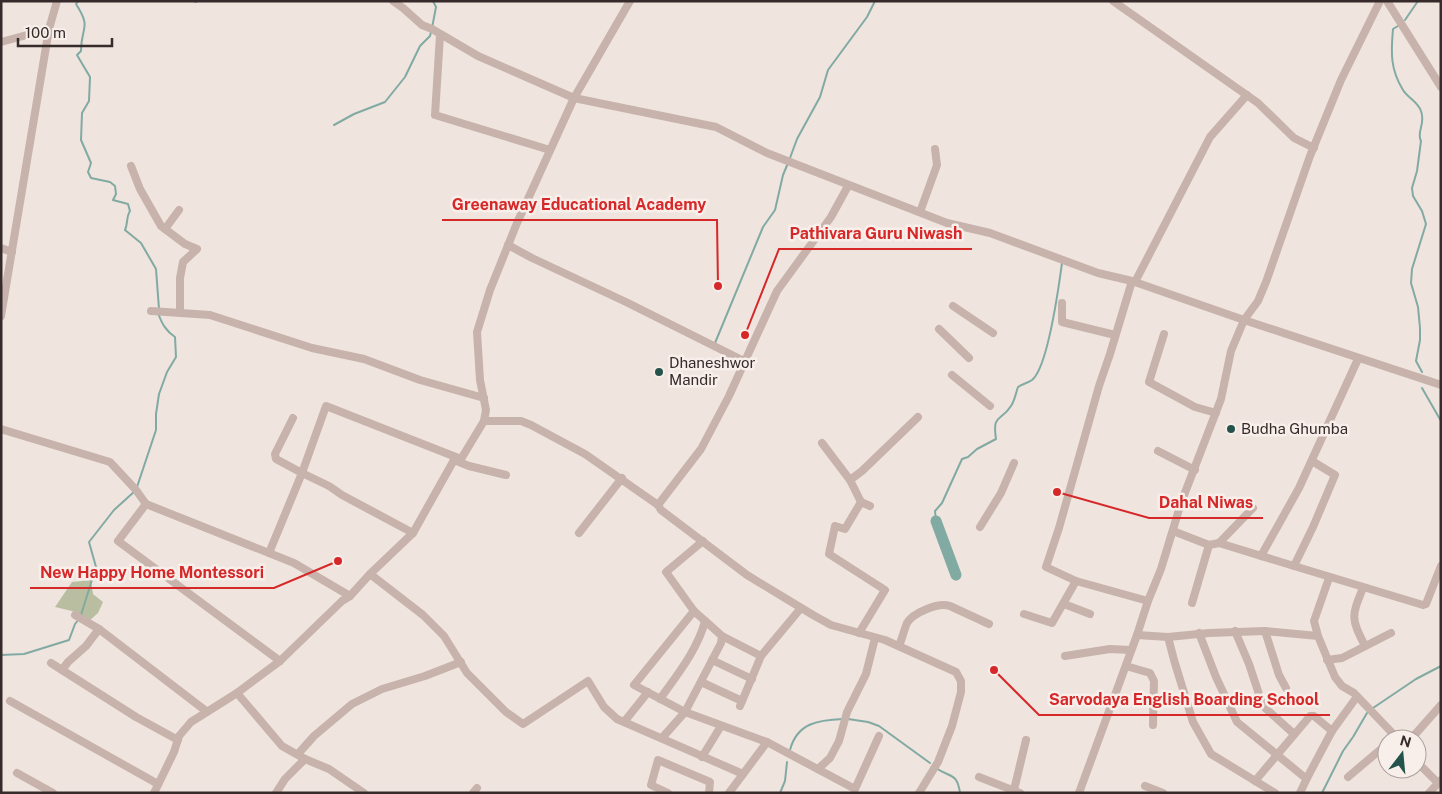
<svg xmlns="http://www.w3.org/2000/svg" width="1442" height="794" font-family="'Public Sans',sans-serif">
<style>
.green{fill:#babea0}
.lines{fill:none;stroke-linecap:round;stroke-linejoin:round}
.stream{stroke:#81aaa3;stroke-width:2}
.river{stroke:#81aaa3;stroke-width:11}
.minor{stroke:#c7b3ac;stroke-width:8}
.poi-dot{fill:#24534c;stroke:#f8efeb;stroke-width:2}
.labels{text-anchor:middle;stroke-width:5;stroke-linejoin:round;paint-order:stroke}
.poi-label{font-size:15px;fill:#362b2a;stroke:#f8efeb;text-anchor:start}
.leader{fill:none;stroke:#d62828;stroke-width:2}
.callout-dot{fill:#d62828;stroke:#f8efeb;stroke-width:2}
.callout-label{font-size:16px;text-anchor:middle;font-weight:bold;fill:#d62828;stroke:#f8efeb;stroke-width:5;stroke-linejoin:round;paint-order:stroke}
</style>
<rect width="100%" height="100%" fill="#f0e4df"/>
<polygon class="green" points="91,580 93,594 103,602 98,613 89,621 76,612 55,607 72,582"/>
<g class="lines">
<g class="stream">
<path d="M78,1L76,4C92,29 81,26 81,51L77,55L90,77L89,101L82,113L81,140L91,163L88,172L91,178L110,182L115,186L116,194L113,200L128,204L130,211C126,217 128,224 125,230L141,243L156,269L159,309"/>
<polyline points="194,1 196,2"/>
<polyline points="1405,20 1418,1"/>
<path d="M1398,26L1393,29C1391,52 1390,69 1403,90C1408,98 1418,102 1421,111C1426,124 1416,132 1421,141L1417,171L1412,188L1413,196L1422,211L1426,224L1412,269L1411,283L1418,307L1420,328V340L1416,361L1422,372"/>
<polyline points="432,28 436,7 433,1"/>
<polyline points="334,125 354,114 385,102 405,77 420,46 430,36 431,32"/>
<polyline points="790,158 797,139 820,97 828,70 867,17 875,1"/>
<polyline points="715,343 763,227 775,210 783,175 788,163"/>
<polyline points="1422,388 1441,421"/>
<path d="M137,487L156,430V414L159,394L167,372L176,357L175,337C166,331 162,324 158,313"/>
<path d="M936,521L935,511L942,503L962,459L968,457L977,449L996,439C992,413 1001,422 1011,406C1015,400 1016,392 1018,387C1022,384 1028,383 1032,380C1048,367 1059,285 1062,263"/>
<polyline points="81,615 96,567 89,542 114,510 135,491"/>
<polyline points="1,655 24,654 69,640 75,624 79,619"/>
<polyline points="1373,708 1416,679 1441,666"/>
<polyline points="848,719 868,722 879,726 930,763"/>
<path d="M790,750C797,723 818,720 843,719"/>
<path d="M936,768C950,778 957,772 960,793"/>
<polyline points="780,793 785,781 787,762"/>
<polyline points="1322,793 1343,751 1353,737 1367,713"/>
</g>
<polyline class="river" points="936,521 956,575"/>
<g class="minor">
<polyline points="393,1 403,8 422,25 432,29 478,56 574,98 716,127 767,153 947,223 990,233 1098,273 1132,281 1244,320 1441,385"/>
<polyline points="1113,1 1258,103 1294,138 1314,148"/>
<polyline points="1387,1 1441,87"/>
<polyline points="440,35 435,115 550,150"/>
<polyline points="1,42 49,29"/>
<polyline points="131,166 140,189 161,226 165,229 179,210"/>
<polyline points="920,212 937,165 935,149"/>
<polyline points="165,229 185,244 197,249 183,262 180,278 180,312"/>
<polyline points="508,245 532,258 626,302 744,361"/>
<polyline points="1,248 12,252"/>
<polyline points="1132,281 1110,354 1099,386 1059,528 1046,567 1076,581 1148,601 1137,635"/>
<polyline points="1135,282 1210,137 1247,95"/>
<polyline points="1062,303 1062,322 1115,335"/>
<polyline points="953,306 993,333"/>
<polyline points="151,311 210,315 312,348 364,359 420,380 484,398"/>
<polyline points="1,316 49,29 57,1"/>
<polyline points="939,329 969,358"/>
<polyline points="1164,334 1149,382 1195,407 1216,413"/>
<polyline points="952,375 990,406"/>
<polyline points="484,421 521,421 531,425 585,454 658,505 661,510 747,575 813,615 831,625 885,640 956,672 961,681 961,692 952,726 938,762 919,793"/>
<polyline points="1,429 110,462 136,490 146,504 294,563 350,596"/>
<polyline points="822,443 850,480 861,502"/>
<polyline points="1158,451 1195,470"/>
<polyline points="454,460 469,466 506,475"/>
<polyline points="1312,461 1335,475 1313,527 1294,566 1423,605 1426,604 1441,566"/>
<polyline points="850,480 862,471 918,417"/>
<polyline points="146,504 118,541 280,661"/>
<polyline points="658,505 701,449 729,396 777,291 831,217 848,186"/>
<polyline points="980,527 1001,493 1014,463"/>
<polyline points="1173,531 1209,545 1219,543 1253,508"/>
<polyline points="413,533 342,495 329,486 302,473 326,406 461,459"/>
<polyline points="579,533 622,478"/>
<polyline points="703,541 666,572 694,611 634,685 685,712 767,742 855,789 879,736"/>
<polyline points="1219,543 1294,566"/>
<polyline points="269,553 302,473 276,459 275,454 293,418"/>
<polyline points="1261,556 1299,488 1358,359"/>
<polyline points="370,574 423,615 444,636 467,673 506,712 523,724 588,681 604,707 617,719 743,774"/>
<path d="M1363,588C1351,617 1351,618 1365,646"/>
<polyline points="1148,601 1161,569 1181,503 1221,399 1231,351 1244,320 1258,301 1266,282 1310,156 1341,80 1380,1"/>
<polyline points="1192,603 1209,545"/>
<polyline points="1064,604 1090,614"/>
<polyline points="1024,614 1052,623 1076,581"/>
<polyline points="75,615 99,629 206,711"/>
<polyline points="1235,631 1249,664 1263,706 1294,734"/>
<polyline points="1265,631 1279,675 1286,688"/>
<polyline points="859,633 885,590 829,554 835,526 845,529 861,502 870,506"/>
<polyline points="1199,633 1216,677 1237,722 1303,776 1307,778 1332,731"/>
<polyline points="722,636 761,656"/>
<polyline points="1318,636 1314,621 1329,578"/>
<polyline points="1168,637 1209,633 1265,631 1318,636 1335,677 1342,686 1354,693 1398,739"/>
<path d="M899,646C902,639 904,630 907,623C913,613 938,602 950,606L989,624"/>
<polyline points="1065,656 1110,649 1131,650"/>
<polyline points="712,660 752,679"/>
<polyline points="1327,660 1342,658 1391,633"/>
<polyline points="51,663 136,717 178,740"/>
<polyline points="1126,666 1150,673 1154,681 1153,725"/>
<polyline points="62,670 68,662 86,646 99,629"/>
<polyline points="701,682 742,701"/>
<polyline points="237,693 282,746 305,759 329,769 364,793"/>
<path d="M660,699C677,675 698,649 705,621"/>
<polyline points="10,701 158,784"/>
<polyline points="740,706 761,656 801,608"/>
<polyline points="624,722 648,692"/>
<polyline points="662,738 685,712 721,643 722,636 694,611"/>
<polyline points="1411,739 1441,705"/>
<polyline points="298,754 314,736 352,704 382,689 425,676 461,662"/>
<polyline points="702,757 721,726"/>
<polyline points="1417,762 1438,783"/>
<polyline points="818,769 830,758 839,741 847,712 866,674 875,638"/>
<polyline points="17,773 53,793"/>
<polyline points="979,777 1020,793"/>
<polyline points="1348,777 1387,744"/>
<polyline points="1255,781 1310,716 1314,716 1332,731 1356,698"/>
<polyline points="1145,786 1163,793"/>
<polyline points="1014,790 1026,740"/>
<polyline points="154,793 174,752 179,736 191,722 237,693 280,661 342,601 350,596 370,574 413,533 454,460 461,459 484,421 486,410 480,380 477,332 490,290 517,223 574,98 630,1"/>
<polyline points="276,793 285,779 305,759"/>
<polyline points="473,793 477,788"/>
<polyline points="668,793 651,785 658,760 710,782 709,793"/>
<polyline points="729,793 767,742"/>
<polyline points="1079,793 1137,635 1168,637 1174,660 1193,722 1211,754 1275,793"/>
<polyline points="1300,793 1307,778"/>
<polyline points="1429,793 1441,780"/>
</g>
</g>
<g class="poi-dot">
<circle cx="659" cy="372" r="5"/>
<circle cx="1231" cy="429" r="5"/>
</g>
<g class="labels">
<g class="poi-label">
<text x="669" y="368">Dhaneshwor<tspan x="669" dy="17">Mandir</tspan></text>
<text x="1241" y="434">Budha Ghumba</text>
</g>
</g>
<path class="leader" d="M718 286L717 220H442M745 335L779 249H972M1057 492L1149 518H1263M338 561L274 588H30M994 670L1039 715H1330"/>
<g class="callout-dot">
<circle cx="718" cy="286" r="5"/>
<circle cx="745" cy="335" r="5"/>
<circle cx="1057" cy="492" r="5"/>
<circle cx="338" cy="561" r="5"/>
<circle cx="994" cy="670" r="5"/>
</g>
<g class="callout-label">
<text x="579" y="210">Greenaway Educational Academy</text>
<text x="876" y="239">Pathivara Guru Niwash</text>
<text x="1206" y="508">Dahal Niwas</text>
<text x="152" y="578">New Happy Home Montessori</text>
<text x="1184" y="705">Sarvodaya English Boarding School</text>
</g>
<rect width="1442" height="794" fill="none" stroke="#362b2a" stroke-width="5"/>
<g transform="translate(1402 754) rotate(16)"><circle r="24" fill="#f8efeb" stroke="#aaa19e"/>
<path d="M0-4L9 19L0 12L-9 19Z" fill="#24534c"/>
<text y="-8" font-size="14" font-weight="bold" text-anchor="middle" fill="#362b2a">N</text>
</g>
<path d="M18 38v8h94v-8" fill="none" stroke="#362b2a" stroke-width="2.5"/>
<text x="25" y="38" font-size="15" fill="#362b2a" stroke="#f8efeb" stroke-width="4" paint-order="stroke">100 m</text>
</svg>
